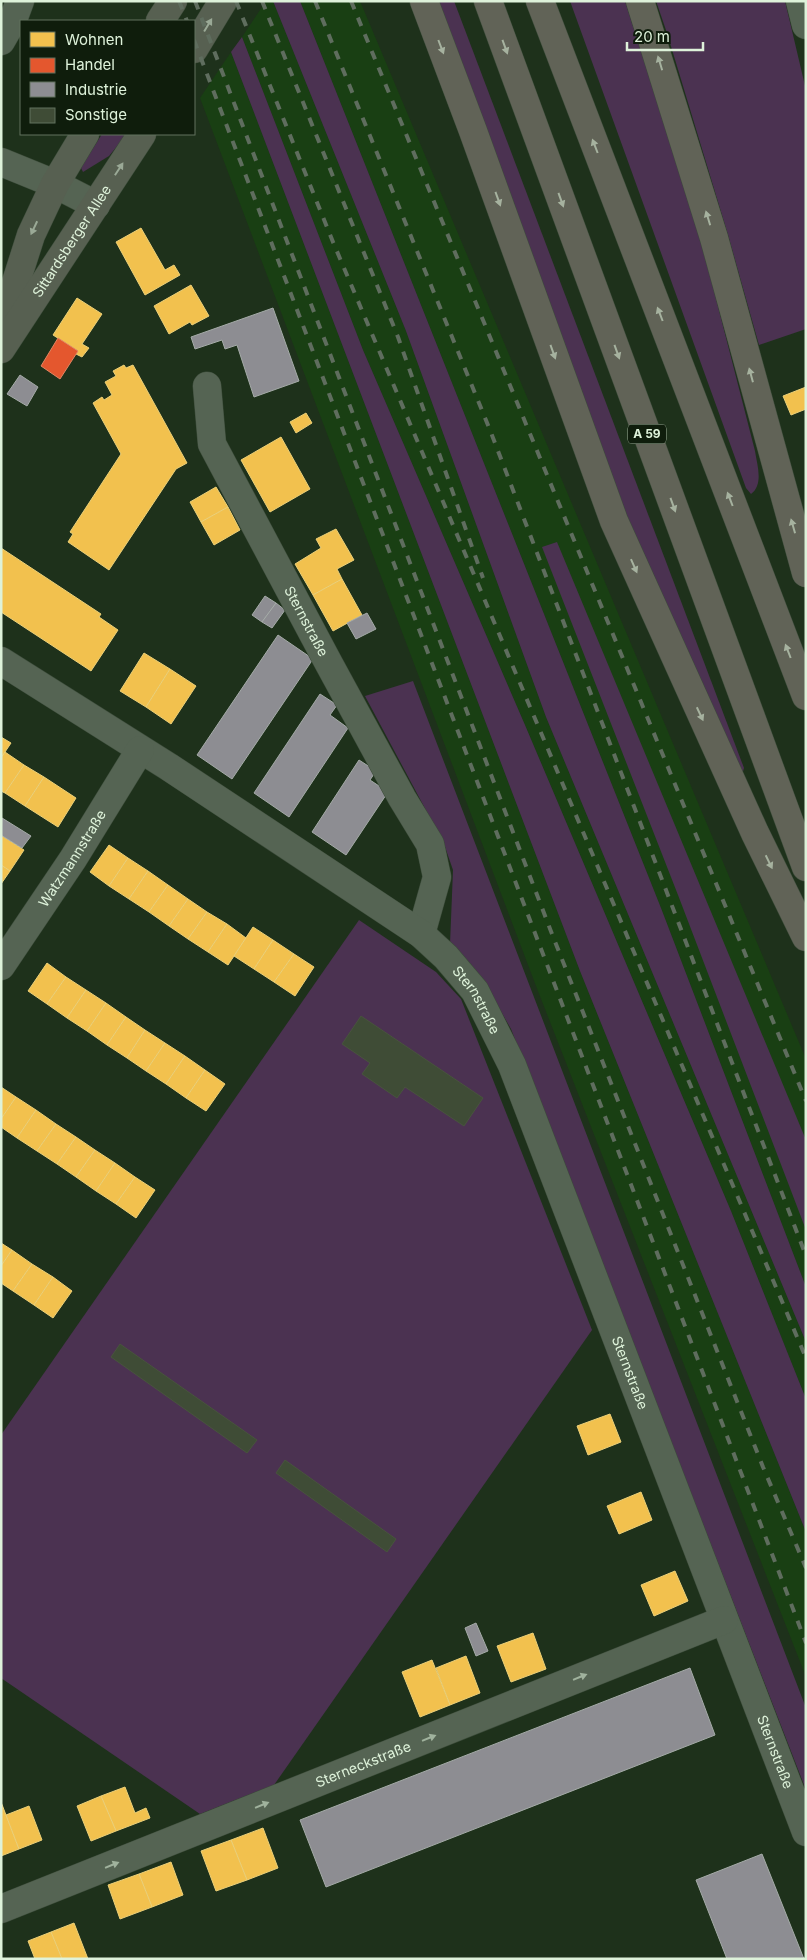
<svg xmlns="http://www.w3.org/2000/svg" width="807" height="1960" font-family="Inter,sans-serif">
<style>
.built{fill:#193f13}
.green{fill:#4b3251}
.homes{fill:#f2c14e;stroke:#ecd078}
.shops{fill:#e4572e;stroke:#e28662}
.industry{fill:#8d8d92;stroke:#a5aba8}
.building{fill:#3f4c36;stroke:#48533e}
.lines{fill:none;stroke-linecap:round;stroke-linejoin:round}
.street-casing{stroke:#3c4c3a;stroke-width:29}
.secondary-casing{stroke:#3c4c3a;stroke-width:29}
.highway-casing{stroke:#3c4c3a;stroke-width:29}
.street{stroke:#556453;stroke-width:28}
.secondary{stroke:#576051;stroke-width:28}
.highway{stroke:#616357;stroke-width:28}
.rail{stroke:#5f6d5e;stroke-width:4;stroke-dasharray:9 9;stroke-linecap:butt}
.oneway{fill:#9aa996}
.oneway2{fill:#a6b29f}
.oneway3{fill:#a0b29d}
.labels{text-anchor:middle;stroke-width:5;stroke-linejoin:round;paint-order:stroke}
.shield{fill:#0f1d0c;stroke:#a0b29c;stroke-width:1}
.shield-label{font-size:12px;font-weight:bold;fill:#def2da}
.street-label{font-size:14px;fill:#def2da;stroke:#0f1d0c}
</style>
<rect width="100%" height="100%" fill="#1e311b"/>
<g class="built">
<polygon points="266,1 273,1 406,331 546,717 806,1342 806,1399 731,1211 525,725 363,350 242,37"/>
<polygon points="300,1 360,1 806,1059 806,1287 661,908"/>
<polygon points="231,52 580,971 806,1532 806,1677 536,986 200,98"/>
</g>
<g class="green">
<polygon points="273,1 300,1 661,908 806,1287 806,1342 546,717 406,331"/>
<polygon points="437,1 454,1 744,768 742,775 628,524"/>
<path d="M570,1H625L701,240L755,451C757,465 764,484 751,494L746,488Z"/>
<polygon points="656,1 785,1 806,90 806,329 759,345 728,235 667,33"/>
<polygon points="242,37 363,350 525,725 731,1211 806,1399 806,1532 580,971 231,52"/>
<polygon points="102,134 127,134 109,156 83,172 81,168 83,164"/>
<polygon points="557,542 806,1140 806,1230 678,895 542,547"/>
<polygon points="413,681 806,1708 806,1790 511,1029 488,989 450,944 453,870 444,844 365,696"/>
<polygon points="359,920 436,972 461,999 592,1330 274,1785 200,1814 1,1678 1,1435"/>
</g>
<g class="homes">
<polygon points="141,228 165,270 174,265 180,275 145,295 116,242"/>
<polygon points="191,285 209,316 192,325 190,322 169,334 154,306"/>
<polygon points="77,298 102,314 82,344 89,348 82,357 76,354 78,351 53,335"/>
<polygon points="124,365 126,368 133,365 187,463 176,469 109,570 68,542 73,534 70,532 121,454 93,403 102,397 104,400 112,395 105,382 116,376 113,371"/>
<polygon points="806,387 806,409 791,415 783,396"/>
<polygon points="306,413 312,423 296,433 290,422"/>
<polygon points="281,437 310,489 270,512 241,460"/>
<polygon points="216,487 228,507 201,522 190,502"/>
<polygon points="228,507 240,530 214,545 201,522"/>
<polygon points="336,529 354,560 337,569 342,579 313,595 295,564 321,548 316,539"/>
<polygon points="1,548 101,614 99,617 118,630 91,671 1,612"/>
<polygon points="342,579 362,615 333,631 313,595"/>
<polygon points="144,653 170,669 146,707 120,691"/>
<polygon points="170,669 196,686 171,724 146,707"/>
<polygon points="1,737 11,743 1,758"/>
<polygon points="5,752 24,765 5,793 1,791 1,758"/>
<polygon points="24,765 44,777 25,806 5,793"/>
<polygon points="44,777 76,798 58,827 25,806"/>
<polygon points="1,835 24,850 10,871 1,865"/>
<polygon points="109,845 128,858 109,886 90,872"/>
<polygon points="128,858 148,871 129,899 109,886"/>
<polygon points="1,865 10,871 1,884"/>
<polygon points="148,871 168,885 149,912 129,899"/>
<polygon points="168,885 188,899 169,926 149,912"/>
<polygon points="188,899 207,912 188,939 169,926"/>
<polygon points="207,912 227,924 208,952 188,939"/>
<polygon points="227,924 246,938 228,965 208,952"/>
<polygon points="253,927 273,940 254,969 234,956"/>
<polygon points="273,940 294,954 274,982 254,969"/>
<polygon points="294,954 314,967 295,996 274,982"/>
<polygon points="47,963 66,977 47,1004 28,991"/>
<polygon points="66,977 86,990 67,1018 47,1004"/>
<polygon points="86,990 106,1003 87,1031 67,1018"/>
<polygon points="106,1003 126,1017 107,1045 87,1031"/>
<polygon points="126,1017 145,1030 127,1058 107,1045"/>
<polygon points="145,1030 165,1043 146,1071 127,1058"/>
<polygon points="165,1043 185,1056 166,1084 146,1071"/>
<polygon points="185,1056 205,1070 186,1098 166,1084"/>
<polygon points="205,1070 225,1084 206,1111 186,1098"/>
<polygon points="1,1087 16,1097 1,1119"/>
<polygon points="16,1097 36,1110 17,1138 1,1127 1,1119"/>
<polygon points="36,1110 56,1124 37,1151 17,1138"/>
<polygon points="56,1124 76,1137 57,1164 37,1151"/>
<polygon points="76,1137 95,1150 76,1177 57,1164"/>
<polygon points="95,1150 115,1163 96,1191 76,1177"/>
<polygon points="115,1163 135,1177 116,1204 96,1191"/>
<polygon points="135,1177 155,1190 136,1218 116,1204"/>
<polygon points="1,1243 12,1250 1,1266"/>
<polygon points="12,1250 32,1264 13,1291 1,1283 1,1266"/>
<polygon points="32,1264 53,1277 34,1305 13,1291"/>
<polygon points="53,1277 72,1291 53,1318 34,1305"/>
<polygon points="610,1414 621,1442 588,1455 577,1426"/>
<polygon points="641,1492 652,1520 619,1534 607,1506"/>
<polygon points="675,1571 688,1601 654,1616 641,1585"/>
<polygon points="533,1633 546,1669 511,1682 497,1646"/>
<polygon points="466,1656 480,1693 450,1705 436,1668"/>
<polygon points="432,1660 450,1705 420,1717 402,1672"/>
<polygon points="125,1787 135,1813 146,1808 150,1818 116,1831 101,1796"/>
<polygon points="101,1796 116,1831 91,1841 77,1806"/>
<polygon points="1,1802 19,1849 1,1856"/>
<polygon points="29,1806 42,1840 19,1849 6,1815"/>
<polygon points="263,1828 278,1868 247,1880 231,1840"/>
<polygon points="231,1840 247,1880 216,1891 201,1851"/>
<polygon points="171,1862 183,1895 152,1907 139,1874"/>
<polygon points="139,1874 152,1907 120,1919 108,1885"/>
<polygon points="74,1923 88,1959 62,1959 51,1932"/>
<polygon points="51,1932 62,1959 35,1959 28,1941"/>
</g>
<polygon class="shops" points="58,338 78,351 60,379 41,366"/>
<g class="industry">
<polygon points="273,308 299,381 254,397 237,345 225,349 222,340 195,349 191,337"/>
<polygon points="20,375 38,387 27,406 7,394"/>
<polygon points="265,596 276,603 262,622 252,615"/>
<polygon points="276,603 285,610 272,628 262,622"/>
<polygon points="367,613 376,629 356,639 347,623"/>
<polygon points="278,635 313,659 232,779 197,755"/>
<polygon points="320,694 337,705 330,715 348,728 289,817 254,793"/>
<polygon points="359,760 376,771 370,780 388,792 346,855 312,832"/>
<polygon points="2,818 31,836 22,848 1,835"/>
<polygon points="476,1623 488,1651 476,1656 465,1628"/>
<polygon points="690,1668 715,1735 326,1887 300,1820"/>
<polygon points="762,1854 804,1959 727,1959 696,1880"/>
</g>
<g class="building">
<polygon points="361,1016 483,1098 464,1126 405,1087 397,1098 362,1074 370,1063 342,1044"/>
<polygon points="120,1344 257,1440 247,1453 111,1357"/>
<polygon points="285,1460 396,1539 387,1552 276,1473"/>
</g>
<g class="lines">
<defs>
<g id="street">
<polyline points="800,1 806,25"/>
<polyline points="1,41 13,20 20,1"/>
<polyline points="1,162 55,184 96,205"/>
<path id="s1" d="M207,386L212,444L328,662L402,798L430,844L437,877L421,934"/>
<path id="s2" d="M1,661L169,767L421,934L446,957L475,991L512,1065L806,1832"/>
<path id="s3" d="M1,966L73,859L140,750"/>
<path id="s4" d="M1,1909L724,1620"/>
</g>
<g id="secondary">
<polyline points="160,21 173,1"/>
<polyline points="194,49 223,1"/>
<polyline points="1,329 31,235 55,184 85,134"/>
<path id="s5" d="M1,349L142,134"/>
</g>
<g id="highway">
<polyline points="424,1 473,131 614,521 755,833 806,937"/>
<polyline points="488,1 806,867"/>
<polyline points="540,1 806,696"/>
<polyline points="640,1 714,238 806,573"/>
</g>
</defs>
<use href="#street" class="street-casing"/>
<use href="#secondary" class="secondary-casing"/>
<use href="#highway" class="highway-casing"/>
<use href="#street" class="street"/>
<use href="#secondary" class="secondary"/>
<use href="#highway" class="highway"/>
<g class="rail">
<polyline points="179,1 187,21"/>
<polyline points="195,1 552,934 763,1467 806,1568"/>
<polyline points="236,1 333,242 806,1358"/>
<polyline points="262,1 398,337 483,578"/>
<polyline points="315,1 490,430 806,1256"/>
<polyline points="351,1 806,1101"/>
<polyline points="194,40 806,1643"/>
</g>
</g>
<defs><path id="oneway-solid" d="M-6-.8H1V-3.2L6.5 0L1 3.2V.8H-6Z" transform="scale(1.25)"/></defs>
<g class="oneway">
<use href="#oneway-solid" transform="translate(208 25) rotate(-59)"/>
<use href="#oneway-solid" transform="translate(119 169) rotate(-57)"/>
<use href="#oneway-solid" transform="translate(34 228) rotate(115)"/>
</g>
<g class="oneway2">
<use href="#oneway-solid" transform="translate(441 47) rotate(69)"/>
<use href="#oneway-solid" transform="translate(505 47) rotate(70)"/>
<use href="#oneway-solid" transform="translate(660 63) rotate(-107)"/>
<use href="#oneway-solid" transform="translate(595 146) rotate(-111)"/>
<use href="#oneway-solid" transform="translate(498 199) rotate(70)"/>
<use href="#oneway-solid" transform="translate(561 200) rotate(70)"/>
<use href="#oneway-solid" transform="translate(708 218) rotate(-107)"/>
<use href="#oneway-solid" transform="translate(660 314) rotate(-111)"/>
<use href="#oneway-solid" transform="translate(553 352) rotate(70)"/>
<use href="#oneway-solid" transform="translate(617 352) rotate(70)"/>
<use href="#oneway-solid" transform="translate(751 375) rotate(-105)"/>
<use href="#oneway-solid" transform="translate(730 499) rotate(-111)"/>
<use href="#oneway-solid" transform="translate(673 505) rotate(70)"/>
<use href="#oneway-solid" transform="translate(793 526) rotate(-106)"/>
<use href="#oneway-solid" transform="translate(634 566) rotate(66)"/>
<use href="#oneway-solid" transform="translate(788 651) rotate(-111)"/>
<use href="#oneway-solid" transform="translate(700 714) rotate(65)"/>
<use href="#oneway-solid" transform="translate(769 862) rotate(64)"/>
</g>
<g class="oneway3">
<use href="#oneway-solid" transform="translate(580 1677) rotate(-22)"/>
<use href="#oneway-solid" transform="translate(429 1738) rotate(-22)"/>
<use href="#oneway-solid" transform="translate(262 1805) rotate(-22)"/>
<use href="#oneway-solid" transform="translate(112 1865) rotate(-22)"/>
</g>
<g class="labels">
<rect class="shield" x="628" y="424.5" width="38" height="19" rx="4"/>
<g class="shield-label">
<text x="647" y="438">A 59</text>
</g>
<g class="street-label">
<text dy="5" stroke="none"><textPath href="#s5" startOffset="129">Sittardsberger Allee</textPath></text>
<text dy="5" stroke="none"><textPath href="#s1" startOffset="259">Sternstraße</textPath></text>
<text dy="5" stroke="none"><textPath href="#s3" startOffset="129">Watzmannstraße</textPath></text>
<text dy="5" stroke="none"><textPath href="#s2" startOffset="588">Sternstraße</textPath></text>
<text dy="5" stroke="none"><textPath href="#s2" startOffset="992">Sternstraße</textPath></text>
<text dy="5" stroke="none"><textPath href="#s2" startOffset="1398">Sternstraße</textPath></text>
<text dy="5" stroke="none"><textPath href="#s4" startOffset="390">Sterneckstraße</textPath></text>
</g>
</g>
<rect width="807" height="1960" fill="none" stroke="#def2da" stroke-width="5"/>
<rect x="20" y="20" width="175" height="115" fill="#0f1d0c" stroke="#62725e"/>
<rect x="30" y="32" width="25" height="15" fill="#f2c14e" stroke="#62725e"/>
<text x="65" y="45" font-size="15" fill="#def2da">Wohnen</text>
<rect x="30" y="58" width="25" height="15" fill="#e4572e" stroke="#62725e"/>
<text x="65" y="70" font-size="15" fill="#def2da">Handel</text>
<rect x="30" y="82" width="25" height="15" fill="#8d8d92" stroke="#62725e"/>
<text x="65" y="95" font-size="15" fill="#def2da">Industrie</text>
<rect x="30" y="108" width="25" height="15" fill="#3f4c36" stroke="#62725e"/>
<text x="65" y="120" font-size="15" fill="#def2da">Sonstige</text>
<path d="M627 42v8h76v-8" fill="none" stroke="#def2da" stroke-width="2.5"/>
<text x="634" y="42" font-size="15" fill="#def2da" stroke="#0f1d0c" stroke-width="4" paint-order="stroke">20 m</text>
</svg>
